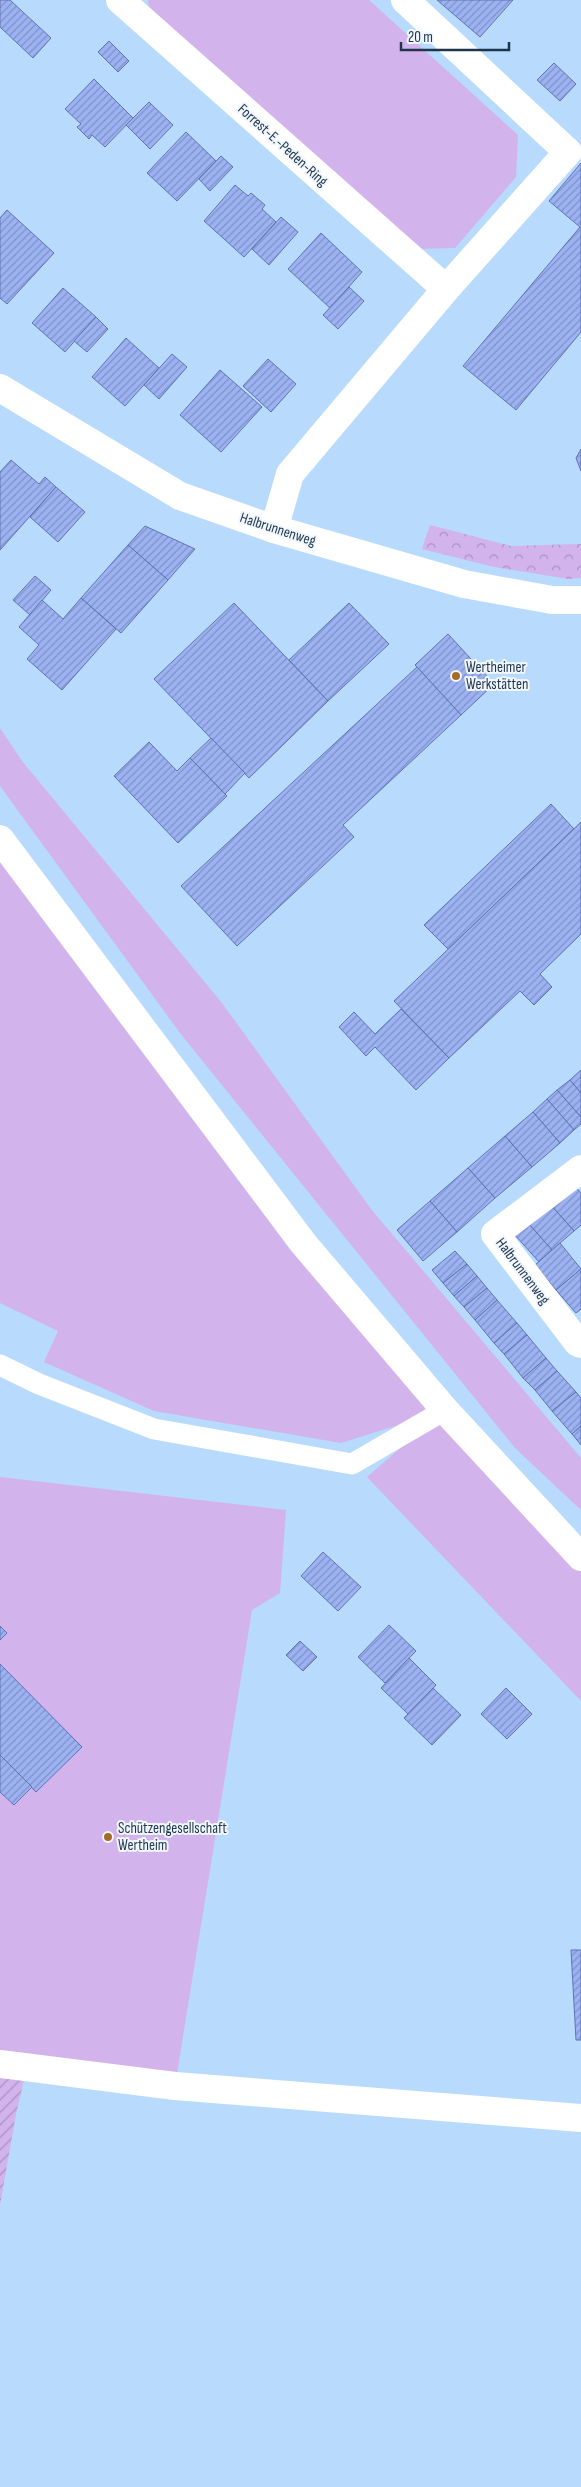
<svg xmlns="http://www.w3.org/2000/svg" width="581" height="2487" font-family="'Sofia Sans Condensed',sans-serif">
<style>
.green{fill:#d2b3eb}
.forest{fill:url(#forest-crowns)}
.garden{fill:url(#garden-furrows)}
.building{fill:url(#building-hatch);stroke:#5f73b3}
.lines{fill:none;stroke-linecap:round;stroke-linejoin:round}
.service{stroke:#fff;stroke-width:21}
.minor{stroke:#fff;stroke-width:28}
.secondary{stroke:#fff;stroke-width:28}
.poi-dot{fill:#a26d27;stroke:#f1f7fd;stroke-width:2}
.labels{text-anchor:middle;stroke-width:4;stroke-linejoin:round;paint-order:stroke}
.street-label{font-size:15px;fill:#1e354c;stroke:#f1f7fd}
.poi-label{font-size:15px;fill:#1e354c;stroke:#f1f7fd;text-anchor:start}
</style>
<defs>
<pattern id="forest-crowns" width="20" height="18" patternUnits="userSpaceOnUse" patternTransform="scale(1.25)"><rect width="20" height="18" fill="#d2b3eb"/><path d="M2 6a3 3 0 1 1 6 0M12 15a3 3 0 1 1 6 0" fill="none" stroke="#aa92c1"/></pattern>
<pattern id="garden-furrows" width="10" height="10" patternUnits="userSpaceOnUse" patternTransform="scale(1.25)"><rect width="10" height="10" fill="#d2b3eb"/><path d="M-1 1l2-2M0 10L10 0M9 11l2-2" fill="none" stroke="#aa92c1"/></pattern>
<pattern id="building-hatch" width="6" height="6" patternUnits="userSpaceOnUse" patternTransform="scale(1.25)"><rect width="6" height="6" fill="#9cb2f2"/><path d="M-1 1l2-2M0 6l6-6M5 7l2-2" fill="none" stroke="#7f92c6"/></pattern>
</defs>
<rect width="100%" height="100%" fill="#b7dafd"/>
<g class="green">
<polygon points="148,0 369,0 518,135 516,177 455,248 419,249 149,7"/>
<polygon points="0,728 22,761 222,1003 371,1209 581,1458 581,1510 515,1448 180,1033 0,786"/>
<polygon points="0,839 159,1051 581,1557 581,1701 367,1477 443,1411 341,1443 154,1411 44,1362 58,1331 0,1303"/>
<polygon points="0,1477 286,1510 280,1593 252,1610 175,2086 0,2064"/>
</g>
<polygon class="forest" points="430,525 511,546 581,544 581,578 569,579 494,567 422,549"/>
<polygon class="garden" points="0,2064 27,2067 16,2114 0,2205"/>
<g class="building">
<polygon points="0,0 10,0 51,38 33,58 0,27"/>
<polygon points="437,0 513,0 480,37"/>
<polygon points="109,41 129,61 118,72 98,52"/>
<polygon points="554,63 576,84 560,101 537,80"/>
<polygon points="94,79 133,118 105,147 92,135 89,139 77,127 81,124 65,109"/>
<polygon points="149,102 173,125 150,149 126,125"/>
<polygon points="186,132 216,161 177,201 147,173"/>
<polygon points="221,156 233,167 210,191 199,179"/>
<polygon points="581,163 581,332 516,410 463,366 580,227 549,201"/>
<polygon points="235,185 248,196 251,193 265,205 262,209 276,222 244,257 204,221"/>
<polygon points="7,210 54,253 7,304 0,298 0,218"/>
<polygon points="281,217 298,232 269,265 252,249"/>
<polygon points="321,233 362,272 330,308 288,269"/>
<polygon points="349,287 364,301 338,329 323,315"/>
<polygon points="63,288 96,317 65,352 32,323"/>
<polygon points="96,317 108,329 87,352 74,341"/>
<polygon points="126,338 159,368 125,406 92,377"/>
<polygon points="172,354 187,367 159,399 144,385"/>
<polygon points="268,359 296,384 271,412 243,386"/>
<polygon points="220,370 262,407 221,452 180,415"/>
<polygon points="581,449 581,471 576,458"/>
<polygon points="11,460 39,484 45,477 56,487 0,550 0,472"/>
<polygon points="56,487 85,512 58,542 30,517"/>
<polygon points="145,526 195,549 168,580 128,545"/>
<polygon points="128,545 168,580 121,633 81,598"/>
<polygon points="35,576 51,590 30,615 13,600"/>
<polygon points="81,598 116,629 62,690 27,659 39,645 19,627 42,600 63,619"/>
<polygon points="234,603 328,701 249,778 154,679"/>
<polygon points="349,603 389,644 328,701 289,660"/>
<polygon points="448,634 494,684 461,715 415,665"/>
<polygon points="417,667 461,715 343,825 354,837 237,946 181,886"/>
<polygon points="211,738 245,773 225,794 190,758"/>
<polygon points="149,742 177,771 190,758 227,796 178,843 114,776"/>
<polygon points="551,804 574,829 448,949 424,925"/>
<polygon points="581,822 581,934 540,974 552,987 534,1005 520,991 449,1058 394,1001"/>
<polygon points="401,1009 449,1058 416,1090 375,1047 366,1056 339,1027 354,1012 375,1034"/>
<polygon points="581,1070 581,1093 570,1080"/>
<polygon points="570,1080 581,1093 581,1117 557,1090"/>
<polygon points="557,1090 581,1117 581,1124 574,1130 547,1099"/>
<polygon points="547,1099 574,1130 560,1143 533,1112"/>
<polygon points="533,1112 560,1143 532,1167 505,1136"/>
<polygon points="505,1136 532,1167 495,1198 468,1168"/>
<polygon points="468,1168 495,1198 457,1232 430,1201"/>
<polygon points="573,1184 581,1193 581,1225 574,1231 550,1204"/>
<polygon points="430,1201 457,1232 423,1261 397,1230"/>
<polygon points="550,1204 574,1231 552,1250 528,1223"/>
<polygon points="528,1223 552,1250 539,1262 515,1235"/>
<polygon points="560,1243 581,1269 556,1290 535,1265"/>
<polygon points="455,1251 467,1264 443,1283 432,1270"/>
<polygon points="467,1264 477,1276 454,1296 443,1283"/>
<polygon points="581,1269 581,1309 576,1313 556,1290"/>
<polygon points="477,1276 487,1288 464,1307 454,1296"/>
<polygon points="487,1288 497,1300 475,1320 464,1307"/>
<polygon points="497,1300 517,1323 494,1343 475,1320"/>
<polygon points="517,1323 527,1335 504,1354 494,1343"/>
<polygon points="527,1335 546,1358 523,1378 504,1354"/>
<polygon points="546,1358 557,1371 535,1390 523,1378"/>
<polygon points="557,1371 576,1392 552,1411 535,1390"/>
<polygon points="576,1392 581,1398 581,1426 572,1434 552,1411"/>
<polygon points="581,1426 581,1445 572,1434"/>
<polygon points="323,1552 361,1587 338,1611 301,1576"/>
<polygon points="389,1625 416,1651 385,1683 358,1657"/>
<polygon points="0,1626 7,1633 0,1640"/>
<polygon points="300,1641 317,1657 303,1671 286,1655"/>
<polygon points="409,1658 436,1685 408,1714 381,1688"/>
<polygon points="0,1664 82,1747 36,1792 0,1755"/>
<polygon points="433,1688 461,1715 432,1745 404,1718"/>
<polygon points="506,1688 532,1714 507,1739 481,1714"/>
<polygon points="0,1755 32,1787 14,1805 0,1792"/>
<polygon points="571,1950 581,1950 581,2040 576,2040"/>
</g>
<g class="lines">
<polyline class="service" points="0,1365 39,1384 154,1429 352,1464 445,1410"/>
<g class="minor">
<polyline points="120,0 446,289 290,474 274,529"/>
<polyline points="405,0 568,152 446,289"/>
<polyline points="0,388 180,496 274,529 464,584 552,600 581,600"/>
<polyline points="581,1169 495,1234 578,1343 581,1344"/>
<polyline points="0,2064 175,2086 581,2118"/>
</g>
<polyline class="secondary" points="0,839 303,1243 445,1410 581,1557"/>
</g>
<g class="poi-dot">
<circle cx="456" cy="676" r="5"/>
<circle cx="108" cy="1837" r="5"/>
</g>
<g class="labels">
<g class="street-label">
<text transform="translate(283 145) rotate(42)" y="5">Forrest-E.-Peden-Ring</text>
<text transform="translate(278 529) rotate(18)" y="5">Halbrunnenweg</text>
<text transform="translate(523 1271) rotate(53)" y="5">Halbrunnenweg</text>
</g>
<g class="poi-label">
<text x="466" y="672">Wertheimer<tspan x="466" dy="17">Werkstätten</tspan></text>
<text x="118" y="1833">Schützengesellschaft<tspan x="118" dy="17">Wertheim</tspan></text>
</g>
</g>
<path d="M401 42v8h108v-8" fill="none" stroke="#1e354c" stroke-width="2.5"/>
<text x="408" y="42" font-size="15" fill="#1e354c" stroke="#f1f7fd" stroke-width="4" paint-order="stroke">20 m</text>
</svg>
